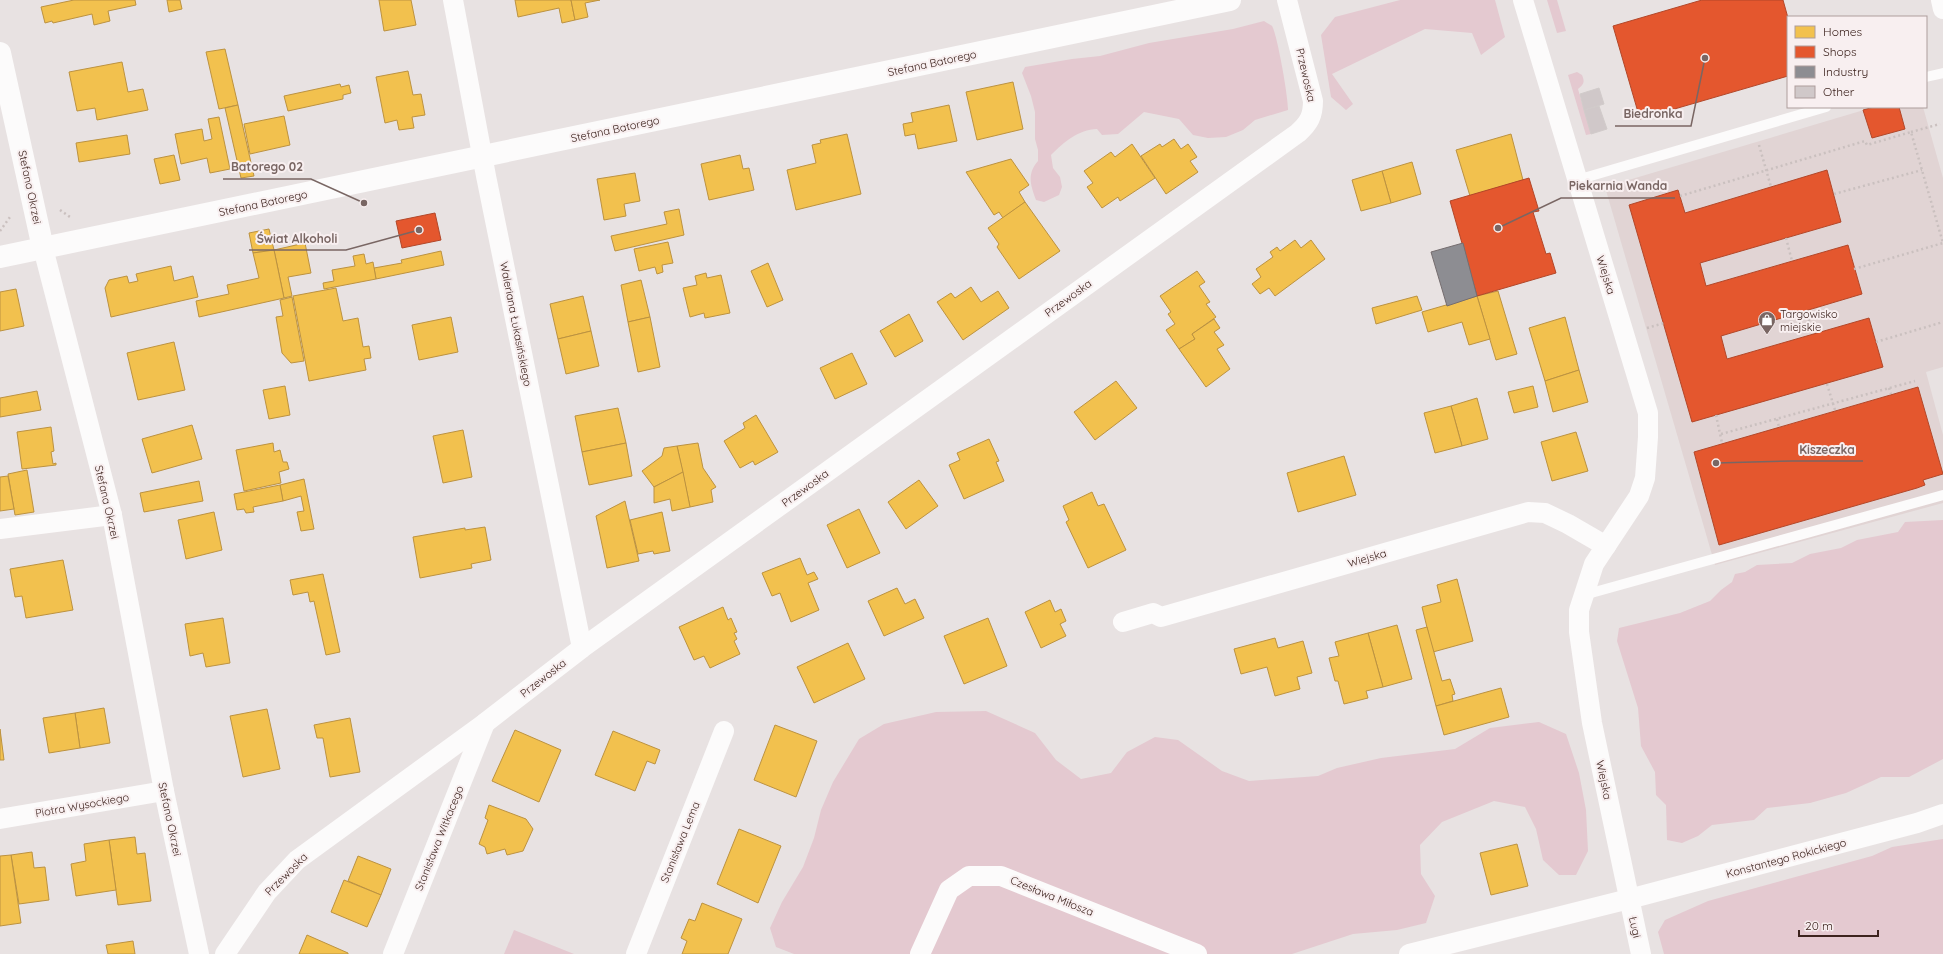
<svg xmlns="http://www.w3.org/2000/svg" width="1943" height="954" font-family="Quicksand,sans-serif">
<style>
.built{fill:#e1d4d4;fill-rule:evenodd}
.green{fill:#e4c9d0}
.homes{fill:#f2c14e;stroke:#bc9240}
.shops{fill:#e4572e;stroke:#b24729}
.industry{fill:#8d8d92;stroke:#756d6f}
.building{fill:#d0c8c9;stroke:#d1cbca}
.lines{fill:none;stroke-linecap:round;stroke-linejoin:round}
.path{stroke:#cac0bf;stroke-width:2.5;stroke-dasharray:2 3;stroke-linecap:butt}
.lane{stroke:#fcfbfb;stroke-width:10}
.street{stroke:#fcfbfb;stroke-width:20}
.secondary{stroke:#fcfbfb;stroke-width:22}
.labels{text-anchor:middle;stroke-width:4;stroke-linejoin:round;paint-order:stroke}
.street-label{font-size:11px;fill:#3d231e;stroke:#f8eff0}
.poi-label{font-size:11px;fill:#3d231e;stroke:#f8eff0;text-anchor:start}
.leader{fill:none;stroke:#796663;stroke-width:1.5}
.callout-dot{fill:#796663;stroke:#f8eff0;stroke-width:1.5}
.callout-label{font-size:12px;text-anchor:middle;font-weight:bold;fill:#796663;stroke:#f8eff0;stroke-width:4;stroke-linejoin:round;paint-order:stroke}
</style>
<rect width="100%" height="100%" fill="#e8e2e2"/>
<path class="built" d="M1874,107H1923L1943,178V367L1926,372L1943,435V503L1715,565L1605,187ZM1827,170L1841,222L1700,263L1706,286L1848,245L1862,294L1721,336L1727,359L1869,318L1882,367L1716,415L1629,205L1678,190L1685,213ZM1918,387L1943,474L1923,480L1925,485L1917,488L1719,545L1694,452Z"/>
<g class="green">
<polygon points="1400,0 1495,0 1505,37 1481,55 1472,33 1425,29 1332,74 1353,104 1346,110 1331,97 1321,35 1335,17"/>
<polygon points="1547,0 1557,0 1566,31 1557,33"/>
<path d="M1264,21C1266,23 1270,24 1272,26C1277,33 1289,100 1288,110L1255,120L1243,130L1226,137L1208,138L1193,135L1179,119L1144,112L1118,134L1102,135L1097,129C1078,130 1065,141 1051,155L1053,168L1060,177L1062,187L1059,195L1044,202L1036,200C1030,184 1027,174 1038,161V150L1035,139V112L1031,96L1022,73L1025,67L1072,59L1100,56L1149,43L1233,29Z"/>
<path d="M1577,72L1582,75C1585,82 1584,84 1578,89L1591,134L1586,135L1568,75Z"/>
<polygon points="1943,520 1943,759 1909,777 1881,777 1846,793 1810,803 1767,808 1754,820 1712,825 1698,836 1682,843 1667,840 1666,805 1656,795 1655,772 1641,746 1638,708 1617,641 1619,628 1680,613 1710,601 1721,590 1732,582 1735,574 1745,572 1757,565 1792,563 1810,554 1841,548 1857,540 1898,532 1905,522"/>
<polygon points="986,711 1035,733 1056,760 1081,779 1111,773 1127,752 1155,737 1178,740 1222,771 1249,781 1318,776 1337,768 1381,758 1455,749 1490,728 1539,722 1566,734 1579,773 1586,810 1588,851 1576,875 1559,875 1543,860 1536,829 1525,807 1494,801 1442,822 1420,845 1421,874 1435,896 1426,923 1397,930 1353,934 1292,954 794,954 776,947 770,928 782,902 803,867 814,838 821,810 833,782 859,739 884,724 936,712"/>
<polygon points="1943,839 1943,954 1664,954 1658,932 1665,920 1708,901 1872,856 1892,847"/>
<polygon points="514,930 574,954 504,954"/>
</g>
<g class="homes">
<polygon points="74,0 135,0 136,5 108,11 110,21 94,25 92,14 53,23 52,21 45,23 41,7"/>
<polygon points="167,0 180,0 182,9 169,12"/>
<polygon points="379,0 411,0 416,25 384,31"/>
<polygon points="515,0 571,0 575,20 562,23 559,8 518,17"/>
<polygon points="571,0 600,0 585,3 588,17 575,20"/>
<polygon points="225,49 238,105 219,109 206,52"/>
<polygon points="122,62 128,92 143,89 148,110 97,120 95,108 77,111 69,72"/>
<polygon points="408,71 413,95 421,94 425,115 412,117 414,128 399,130 397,120 385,123 376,77"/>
<polygon points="1013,82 1023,129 977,140 966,92"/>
<polygon points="340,84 341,87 349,85 351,93 343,95 343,99 288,111 284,96"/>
<polygon points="238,105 254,176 241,178 225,108"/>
<polygon points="949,105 957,141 918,149 915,134 905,136 903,124 913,122 911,113"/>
<polygon points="284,116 290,145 250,154 244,124"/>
<polygon points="219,117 230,169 210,173 207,158 181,164 175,134 202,129 204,141 212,139 208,119"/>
<polygon points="847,134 861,194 796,210 787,170 816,163 812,145 821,143 820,140"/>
<polygon points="1511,134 1523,180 1470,196 1456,150"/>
<polygon points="127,135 130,154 79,162 76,143"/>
<polygon points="1174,139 1181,149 1188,144 1197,157 1190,161 1198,172 1166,194 1141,156 1160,144 1162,147"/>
<polygon points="1132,144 1155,178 1120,201 1118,197 1102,208 1087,187 1093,183 1084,171 1111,152 1115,157"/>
<polygon points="174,155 180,180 160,184 154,159"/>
<polygon points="740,155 743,169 749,168 754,190 709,200 701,164"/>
<polygon points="1011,159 1029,185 1019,192 1025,202 1003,218 999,212 994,215 966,172"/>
<polygon points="1412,162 1421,194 1391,203 1382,171"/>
<polygon points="1382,171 1391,203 1361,211 1352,180"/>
<polygon points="635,173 640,201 624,204 626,216 604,220 597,179"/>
<polygon points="1025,202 1060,251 1019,279 997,247 999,244 988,228"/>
<polygon points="679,209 684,235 615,251 611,236 667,224 664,212"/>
<polygon points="269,229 274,250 253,253 249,233"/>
<polygon points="1295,240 1301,248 1311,240 1325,259 1275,296 1269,288 1260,294 1252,284 1261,277 1256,269 1273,257 1270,252 1277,247 1280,251"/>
<polygon points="668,242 673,263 662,265 663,272 657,274 655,267 639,271 634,249"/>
<polygon points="305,243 311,273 288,277 292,296 284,298 274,250"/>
<polygon points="274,250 284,298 199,317 196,301 229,294 227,285 259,278 253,253"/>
<polygon points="441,251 444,265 376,279 374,268 402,263 401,260"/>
<polygon points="364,254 366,264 373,262 376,279 324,289 323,283 334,281 332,270 355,266 353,256"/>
<polygon points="768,263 783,300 767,307 751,271"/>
<polygon points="171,266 174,281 193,276 198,297 111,317 105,288 109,280 127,276 129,283 138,281 136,274"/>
<polygon points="1197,271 1205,282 1199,286 1210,302 1206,304 1216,317 1192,334 1195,339 1179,349 1166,330 1175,324 1168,314 1171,312 1160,296"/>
<polygon points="706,273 707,278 721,275 730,313 705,318 704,313 690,317 683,288 697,285 695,276"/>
<polygon points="641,280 650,317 628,322 621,285"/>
<polygon points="971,287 981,302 998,291 1009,308 963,340 937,302 951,293 955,298"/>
<polygon points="336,288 343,321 358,318 363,347 369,346 371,358 364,359 366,370 309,381 293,296"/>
<polygon points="16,289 24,326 0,331 0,292"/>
<polygon points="1498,291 1517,354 1496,360 1477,296"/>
<polygon points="583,296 591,331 558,339 550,304"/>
<polygon points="1417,296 1422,310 1376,324 1372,308"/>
<polygon points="1477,296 1490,339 1469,345 1462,322 1428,332 1422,312"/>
<polygon points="292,297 304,361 291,363 282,353 276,317 283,316 280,300"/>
<polygon points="909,314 923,341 895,357 880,331"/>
<polygon points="451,317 458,352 419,360 412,325"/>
<polygon points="650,317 660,367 638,372 628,322"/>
<polygon points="1565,317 1579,370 1545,381 1529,328"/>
<polygon points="1214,319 1220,328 1214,332 1224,345 1217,349 1230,369 1206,387 1179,349 1195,339 1192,334"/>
<polygon points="591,331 599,366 566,374 558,339"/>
<polygon points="174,342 185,390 138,400 127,353"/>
<polygon points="852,353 867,384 835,399 820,368"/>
<polygon points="1579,370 1588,402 1553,412 1545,381"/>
<polygon points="1116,381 1137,408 1095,440 1074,412"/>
<polygon points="285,386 290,415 269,419 263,390"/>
<polygon points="1533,386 1538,407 1514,413 1508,392"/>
<polygon points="37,391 41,410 0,417 0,398"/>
<polygon points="1477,398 1488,439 1462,446 1451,406"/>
<polygon points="1451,406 1462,446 1435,453 1424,413"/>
<polygon points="618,408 626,443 582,452 575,416"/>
<polygon points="756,415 778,452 755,465 753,461 740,468 724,441 745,428 743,423"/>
<polygon points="192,425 202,459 152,473 142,439"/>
<polygon points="51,427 54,451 51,452 53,464 56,463 56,465 22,469 17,432"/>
<polygon points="463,430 472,477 443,483 433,436"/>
<polygon points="1576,432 1588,471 1552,481 1541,442"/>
<polygon points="989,439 999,461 996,462 1004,481 964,499 949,465 960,460 957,453"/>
<polygon points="273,443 274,452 280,450 283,462 287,462 289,469 279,472 281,483 244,491 236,450"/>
<polygon points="626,443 632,476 589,485 582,452"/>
<polygon points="698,443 703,468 716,487 711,490 713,502 690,507 677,446"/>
<polygon points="677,446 683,472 654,487 642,471 662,456 664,448"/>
<polygon points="1344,456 1356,495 1298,512 1287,473"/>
<polygon points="27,470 34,512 15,515 8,474"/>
<polygon points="683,472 690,507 672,511 670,499 654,503 654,487"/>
<polygon points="8,476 14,509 0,511 0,477"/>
<polygon points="304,479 314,529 301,531 297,512 304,511 301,496 283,501 280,485"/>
<polygon points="919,480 938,506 906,529 888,502"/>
<polygon points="199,481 203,501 144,512 140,493"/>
<polygon points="280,485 283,501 253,507 254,512 246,513 244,509 237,510 234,494"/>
<polygon points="1092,492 1098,506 1104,504 1126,550 1088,568 1066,522 1069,520 1063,506"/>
<polygon points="625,501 639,561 607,568 596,516"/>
<polygon points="859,509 880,553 847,568 827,525"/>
<polygon points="214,512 222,550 186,559 178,520"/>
<polygon points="662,512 670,551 654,554 653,551 638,554 630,520"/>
<polygon points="485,527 491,560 471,564 472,568 420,578 413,537 465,528 465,530"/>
<polygon points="800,558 807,575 814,572 818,579 808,583 819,610 791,622 780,593 772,596 762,573"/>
<polygon points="63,560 73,610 26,618 22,596 15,597 10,569"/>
<polygon points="323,574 340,652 326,655 314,601 310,602 308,592 293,595 290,580"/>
<polygon points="1457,579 1473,641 1433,652 1422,607 1441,602 1437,585"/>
<polygon points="897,588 905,604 915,599 924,618 884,636 868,601"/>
<polygon points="1050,600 1055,612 1061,609 1066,621 1060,624 1066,636 1041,648 1025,612"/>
<polygon points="723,607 728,620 731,618 737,632 734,633 737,639 734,641 740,654 710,668 704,656 694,660 679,627"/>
<polygon points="223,618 230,663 206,667 203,653 190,656 185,624"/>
<polygon points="988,618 1007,666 964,684 944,636"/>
<polygon points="1397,625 1412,679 1383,687 1368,633"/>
<polygon points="1427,627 1442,681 1450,679 1455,694 1452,695 1453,701 1436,706 1416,630"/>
<polygon points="1368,633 1383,687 1366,691 1368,698 1344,704 1338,681 1335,681 1329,658 1339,656 1335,642"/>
<polygon points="1275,638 1278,648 1303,641 1312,673 1297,677 1300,689 1275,696 1267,667 1241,674 1234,649"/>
<polygon points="848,643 865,679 814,703 797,667"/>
<polygon points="1501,688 1509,717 1444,735 1436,706"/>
<polygon points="104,708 110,743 80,748 75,713"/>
<polygon points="267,709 280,769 243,777 230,716"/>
<polygon points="75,713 80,748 49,753 43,718"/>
<polygon points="350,718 360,772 330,777 323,738 317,738 314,725"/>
<polygon points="775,725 817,741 796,797 754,780"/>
<polygon points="0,729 4,760 0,760"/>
<polygon points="515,730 561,750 539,802 492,781"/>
<polygon points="613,731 660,750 655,764 647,761 635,791 595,775"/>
<polygon points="489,805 526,819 533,829 523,851 507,855 505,849 487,854 485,847 479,844 488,820 485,818"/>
<polygon points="739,829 781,846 758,903 717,884"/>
<polygon points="135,837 137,854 145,853 151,901 118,905 109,840"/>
<polygon points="109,840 116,890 76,896 71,864 86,861 84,844"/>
<polygon points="1517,844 1528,886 1491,895 1480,853"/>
<polygon points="32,852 34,868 45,867 49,900 19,904 11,855"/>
<polygon points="11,855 21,923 0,926 0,856"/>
<polygon points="358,856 391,869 381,895 348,881"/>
<polygon points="344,880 381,895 367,927 331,912"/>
<polygon points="702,903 742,919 728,954 682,954 687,941 681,938 689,919 695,921"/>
<polygon points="307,935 348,953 348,954 299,954"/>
<polygon points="133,941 135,954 108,954 106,945"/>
</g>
<g class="shops">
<polygon points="1702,0 1783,0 1788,18 1788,76 1640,119 1613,26"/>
<polygon points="1874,107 1899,107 1905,129 1872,138 1863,110"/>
<polygon points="1827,170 1841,222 1700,263 1706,286 1848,245 1862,294 1721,336 1727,359 1869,318 1883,367 1692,422 1629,205 1678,190 1685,213"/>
<polygon points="1529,178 1539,211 1533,212 1546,254 1550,253 1556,273 1477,296 1450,201"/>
<polygon points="435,213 441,240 402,248 396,221"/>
<polygon points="1918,387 1943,474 1923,480 1925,485 1917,488 1719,545 1694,452"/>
</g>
<polygon class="industry" points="1463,243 1477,296 1447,306 1431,252"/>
<g class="building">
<polygon points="1599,88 1604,104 1584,110 1580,94"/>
<polygon points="1599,106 1607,129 1591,134 1584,110"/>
</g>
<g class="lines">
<g class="path">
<polyline points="1911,132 1940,124"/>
<polyline points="1759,145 1771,187"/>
<polyline points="1834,194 1922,170"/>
<polyline points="1680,196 1865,141 1867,145 1911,132 1943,243"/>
<polyline points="60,210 70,217"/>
<polyline points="0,231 10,217"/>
<polyline points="1786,238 1792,261"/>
<polyline points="1854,269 1943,243"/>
<polyline points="1806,310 1813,334"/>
<polyline points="1647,328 1664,323"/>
<polyline points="1876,342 1943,322"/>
<polyline points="1827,384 1835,410"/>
<polyline points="1889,388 1891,394"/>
<polyline points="1716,415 1722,443"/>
<polyline points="1777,419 1779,427"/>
<polyline points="1721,434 1915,381"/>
</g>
<g class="lane">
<polyline points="1926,77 1943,73"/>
<polyline points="1577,180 1826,107"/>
<polyline points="1584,595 1943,495"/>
</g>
<g class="street">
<polyline points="453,0 486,176 582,648"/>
<polyline points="1523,0 1648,413 1648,437 1645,478 1639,496 1594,564 1579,610 1579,632 1592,723 1641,954"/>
<polyline points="1941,0 1943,9"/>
<polyline points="43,248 112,515 164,791 199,954"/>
<polyline points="0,529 112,515"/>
<polyline points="1123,622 1153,613 1161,617 1528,512 1545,513 1568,524 1606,546"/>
<polyline points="0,819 164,791"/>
<path d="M225,954L267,892L297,860L485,723L582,648L1298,133C1309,123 1313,116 1313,101L1287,0"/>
<polyline points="393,954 485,723"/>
<polyline points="636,954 724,731"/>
<polyline points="920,954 949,890 969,876 1001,876 1197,954"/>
<polyline points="1409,954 1629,899 1917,823 1943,814"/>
</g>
<g class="secondary">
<polyline points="0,53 43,248"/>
<polyline points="0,257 1230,0"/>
</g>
</g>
<defs>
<symbol id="shop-pin" viewBox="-11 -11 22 30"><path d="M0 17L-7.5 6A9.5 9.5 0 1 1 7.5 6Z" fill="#796663" stroke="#f8eff0"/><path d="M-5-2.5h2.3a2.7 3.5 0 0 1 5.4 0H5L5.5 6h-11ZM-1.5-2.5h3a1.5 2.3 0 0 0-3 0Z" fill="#fff"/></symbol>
</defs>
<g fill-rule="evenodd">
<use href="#shop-pin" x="1757" y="310" width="20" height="27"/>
</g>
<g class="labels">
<g class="street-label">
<text transform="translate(932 63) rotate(-12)" y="4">Stefana Batorego</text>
<text transform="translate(1306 75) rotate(77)" y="4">Przewoska</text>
<text transform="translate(615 129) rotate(-12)" y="4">Stefana Batorego</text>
<text transform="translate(30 187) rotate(78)" y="4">Stefana Okrzei</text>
<text transform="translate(263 203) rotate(-12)" y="4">Stefana Batorego</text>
<text transform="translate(1606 275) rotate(73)" y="4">Wiejska</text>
<text transform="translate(1068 298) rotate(-36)" y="4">Przewoska</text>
<text transform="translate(516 324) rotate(79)" y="4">Waleriana Łukasińskiego</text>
<text transform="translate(805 488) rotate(-36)" y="4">Przewoska</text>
<text transform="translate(107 502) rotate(77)" y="4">Stefana Okrzei</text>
<text transform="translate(1367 558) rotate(-16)" y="4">Wiejska</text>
<text transform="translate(543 678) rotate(-38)" y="4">Przewoska</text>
<text transform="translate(1604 780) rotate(78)" y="4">Wiejska</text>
<text transform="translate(82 805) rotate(-10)" y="4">Piotra Wysockiego</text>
<text transform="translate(170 819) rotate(78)" y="4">Stefana Okrzei</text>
<text transform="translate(439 838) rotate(-68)" y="4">Stanisława Witkacego</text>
<text transform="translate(680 842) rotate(-68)" y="4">Stanisława Lema</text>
<text transform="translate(1786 858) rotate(-15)" y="4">Konstantego Rokickiego</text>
<text transform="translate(286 874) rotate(-45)" y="4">Przewoska</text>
<text transform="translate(1052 896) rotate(22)" y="4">Czesława Miłosza</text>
<text transform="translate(1635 927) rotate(77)" y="4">Ługi</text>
</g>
<g class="poi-label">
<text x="1780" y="318">Targowisko<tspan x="1780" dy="13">miejskie</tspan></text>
</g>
</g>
<path class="leader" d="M1705 58L1691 126H1615M364 203L311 179H223M1498 228L1561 198H1675M419 230L346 250H249M1716 463L1792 461H1863"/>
<g class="callout-dot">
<circle cx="1705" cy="58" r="4"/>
<circle cx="364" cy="203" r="4"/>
<circle cx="1498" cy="228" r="4"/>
<circle cx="419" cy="230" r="4"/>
<circle cx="1716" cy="463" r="4"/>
</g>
<g class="callout-label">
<text x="1653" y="118">Biedronka</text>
<text x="267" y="171">Batorego 02</text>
<text x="1618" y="190">Piekarnia Wanda</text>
<text x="297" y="243">Świat Alkoholi</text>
<text x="1827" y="454">Kiszeczka</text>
</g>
<rect x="1787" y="16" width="140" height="92" fill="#f8eff0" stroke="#ad9d9c"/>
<rect x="1795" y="26" width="20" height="12" fill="#f2c14e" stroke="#ad9d9c"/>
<text x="1823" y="36" font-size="12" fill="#3d231e">Homes</text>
<rect x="1795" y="46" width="20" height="12" fill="#e4572e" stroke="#ad9d9c"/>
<text x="1823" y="56" font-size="12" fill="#3d231e">Shops</text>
<rect x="1795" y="66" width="20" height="12" fill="#8d8d92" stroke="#ad9d9c"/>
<text x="1823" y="76" font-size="12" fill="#3d231e">Industry</text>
<rect x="1795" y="86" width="20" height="12" fill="#d0c8c9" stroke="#ad9d9c"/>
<text x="1823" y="96" font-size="12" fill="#3d231e">Other</text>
<path d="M1799 930v6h79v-6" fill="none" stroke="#3d231e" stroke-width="2"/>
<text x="1805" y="930" font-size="12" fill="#3d231e" stroke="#f8eff0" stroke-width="3" paint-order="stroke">20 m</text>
</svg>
